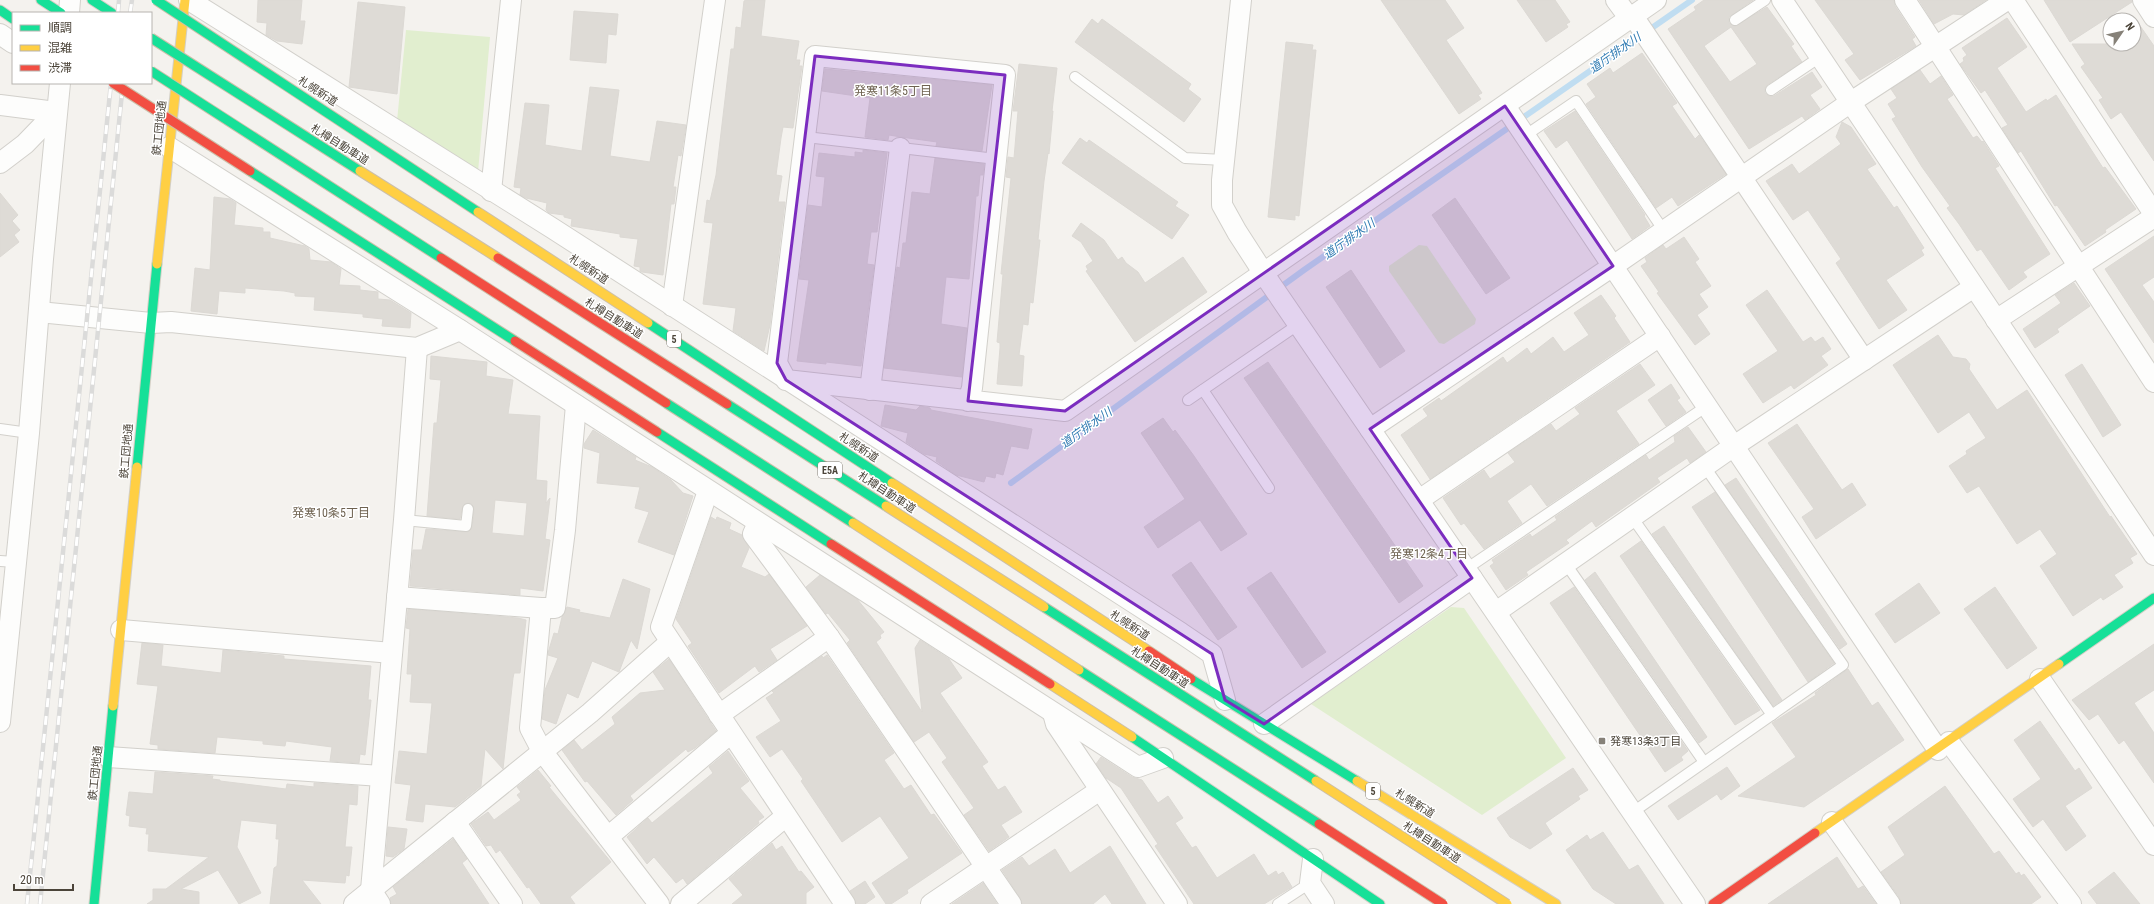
<svg xmlns="http://www.w3.org/2000/svg" width="2154" height="904" font-family="'Roboto Condensed','Noto Sans JP',sans-serif">
<style>
.green{fill:#e1eecf}
.lines{fill:none;stroke-linecap:round;stroke-linejoin:round}
.stream{stroke:#c0ddf1;stroke-width:6}
.building{fill:#dedbd6;stroke:#dcd9d4;fill-rule:evenodd}
.lane-casing{stroke:#d2d0cb;stroke-width:12}
.street-casing{stroke:#d2d0cb;stroke-width:22}
.fast-casing{stroke:#d3cfc5;stroke-width:11}
.slow-casing{stroke:#d3cfc5;stroke-width:11}
.jam-casing{stroke:#d3cfc5;stroke-width:11}
.lane{stroke:#fdfdfc;stroke-width:10}
.street{stroke:#fdfdfc;stroke-width:20}
.fast{stroke:#16e098;stroke-width:9}
.slow{stroke:#ffcf43;stroke-width:9}
.jam{stroke:#f24e42;stroke-width:9}
.rail-casing{stroke:#dbdbda;stroke-width:4.5}
.rail{stroke:#fff;stroke-width:3;stroke-dasharray:9;stroke-linecap:butt}
.fast-bridge-casing{stroke:#ccbfa9;stroke-width:11;stroke-linecap:butt}
.slow-bridge-casing{stroke:#ccbfa9;stroke-width:11;stroke-linecap:butt}
.jam-bridge-casing{stroke:#ccbfa9;stroke-width:11;stroke-linecap:butt}
.fast-bridge{stroke:#16e098;stroke-width:9}
.slow-bridge{stroke:#ffcf43;stroke-width:9}
.jam-bridge{stroke:#f24e42;stroke-width:9}
.marked{fill:#7b2cbf;fill-opacity:0.2;stroke:#7b2cbf;stroke-width:3;stroke-linejoin:round}
.poi-dot{fill:#868178;stroke:#fff;stroke-width:1.5}
.labels{text-anchor:middle;stroke-width:3;stroke-linejoin:round;paint-order:stroke}
.shield{fill:#fff;stroke:#817c74;stroke-width:1}
.shield-label{font-size:10px;font-weight:bold;fill:#4b4439}
.street-label{font-size:11px;fill:#4b4439;stroke:#fff}
.poi-label{font-size:11px;fill:#4b4439;stroke:#fff;text-anchor:start}
.water-label{font-size:12px;font-style:italic;fill:#2e7ab2;stroke:#fff}
.neighbourhood-label{font-size:12px;fill:#6e6250;stroke:#fff}
</style>
<rect width="100%" height="100%" fill="#f4f2ee"/>
<g class="green">
<polygon points="406,30 490,37 478,172 397,121"/>
<polygon points="1419,245 1427,246 1476,319 1475,324 1444,344 1439,343 1389,271 1389,266"/>
<polygon points="1451,607 1464,608 1566,758 1482,815 1311,704"/>
</g>
<g class="lines">
<polyline class="stream" points="1011,483 1304,270 1692,0"/>
</g>
<g class="building">
<polygon points="258,0 302,0 300,21 305,21 302,44 277,41 266,35 267,23 257,22"/>
<polygon points="746,0 765,0 761,36 799,41 796,60 800,60 799,66 802,66 793,128 783,127 781,138 776,175 782,176 778,202 785,202 770,325 764,351 733,331 736,308 703,304 713,223 704,222 707,200 710,201 716,175 731,49 734,49 736,27 741,28 744,1"/>
<polygon points="1381,0 1445,0 1464,28 1446,40 1482,93 1478,95 1481,99 1459,114"/>
<polygon points="1517,0 1555,0 1570,22 1566,24 1568,27 1546,42"/>
<path d="M1704,0H1753L1729,17V23L1735,26L1767,7L1794,44L1791,46L1802,62L1767,85L1765,88V93L1769,96H1774L1812,72L1822,87L1810,95L1820,109L1805,120L1802,116L1749,149L1668,29L1696,10L1694,7ZM1731,27L1757,64L1730,82L1704,46Z"/>
<polygon points="1815,0 1894,0 1895,6 1915,37 1912,39 1916,46 1860,80 1845,60 1854,54"/>
<polygon points="1919,0 1986,0 1964,15 1953,14 1934,24"/>
<polygon points="2044,0 2132,0 2132,2 2070,42"/>
<polygon points="358,2 405,7 397,94 349,87"/>
<polygon points="574,11 618,14 616,35 608,34 606,63 570,60"/>
<polygon points="2134,17 2154,46 2154,161 2121,112 2111,119 2099,100 2103,98 2081,67 2085,64 2072,44 2134,44"/>
<polygon points="2007,18 2027,47 1997,68 2026,112 2046,99 2047,101 2056,95 2103,168 2105,167 2136,209 2105,230 2106,232 2085,246 2057,205 2055,206 2021,151 2018,153 2002,128 2008,125 1985,90 1981,93 1960,64 1964,61 1963,58 1967,55 1962,48"/>
<polygon points="1092,19 1098,24 1102,19 1191,84 1188,89 1201,99 1184,122 1075,42"/>
<polygon points="1286,42 1313,45 1312,50 1316,50 1299,216 1295,215 1295,220 1268,217"/>
<polygon points="1642,53 1677,103 1672,106 1695,139 1699,135 1726,174 1678,206 1672,197 1656,208 1586,104 1596,97 1587,84 1610,68 1613,73"/>
<polygon points="1019,64 1057,68 1052,111 1053,111 1049,154 1048,153 1044,181 1038,240 1040,240 1033,303 1030,302 1028,325 1023,324 1019,355 1024,356 1022,386 997,384 1000,348 1000,343 997,342 1003,274 1001,274 1002,264 1011,178 1006,177 1008,157 1014,158 1018,111 1013,111"/>
<polygon points="825,69 992,85 982,151 936,146 937,142 901,137 889,135 888,140 865,137 870,98 822,91"/>
<polygon points="1920,70 1930,84 1941,76 1953,95 1947,99 1973,138 1977,136 1982,142 1983,141 1999,166 1995,168 2050,254 2023,272 2027,277 2009,290 1981,249 1977,251 1959,224 1947,208 1950,206 1922,167 1892,119 1896,117 1888,104 1897,98 1891,89"/>
<polygon points="590,87 619,90 610,156 650,162 657,121 686,125 681,156 678,155 673,187 676,187 674,204 671,204 663,275 642,272 640,271 640,267 634,266 638,239 620,237 620,234 571,226 572,219 564,217 564,215 549,213 546,210 547,203 526,198 520,195 521,188 514,187 525,103 549,105 545,145 582,151"/>
<polygon points="1575,111 1645,215 1644,216 1650,226 1632,239 1567,140 1556,148 1544,131"/>
<polygon points="1842,122 1851,127 1876,164 1867,169 1894,208 1897,206 1924,248 1921,250 1924,255 1886,280 1907,310 1879,329 1836,263 1841,259 1808,210 1793,220 1766,181 1792,164 1799,174 1841,144 1836,137"/>
<polygon points="1080,138 1087,143 1089,140 1178,202 1175,206 1189,215 1172,239 1062,163"/>
<polygon points="863,150 887,153 877,232 871,232 867,264 874,265 861,366 826,362 826,364 797,361 809,280 799,279 808,205 822,207 825,177 816,176 819,153 855,157 855,152 863,153"/>
<polygon points="935,158 984,164 983,175 980,175 978,196 976,196 969,279 946,277 941,324 967,328 962,377 884,368 897,267 900,268 903,243 906,243 912,192 930,194"/>
<polygon points="0,193 18,215 12,221 20,230 14,235 19,242 0,257"/>
<polygon points="214,197 230,199 236,203 234,225 263,228 263,232 270,232 270,238 305,246 309,249 310,260 331,262 341,269 339,285 360,286 360,290 378,292 378,299 390,300 411,313 410,328 382,326 383,319 363,317 363,314 314,310 315,297 295,296 295,293 284,291 245,288 245,293 219,291 217,314 191,311 195,268 210,270"/>
<polygon points="1455,198 1510,278 1486,294 1432,215"/>
<polygon points="1081,223 1104,240 1118,260 1122,257 1126,263 1138,272 1145,283 1183,257 1207,292 1135,342 1086,271 1088,270 1086,266 1093,261 1081,242 1072,236"/>
<polygon points="2154,236 2154,277 2142,285 2154,302 2154,343 2105,269"/>
<polygon points="1684,237 1699,259 1695,262 1711,286 1699,294 1708,307 1697,315 1710,334 1695,345 1657,293 1659,292 1641,266 1647,262 1645,258 1663,245 1666,249"/>
<polygon points="1351,270 1405,351 1380,368 1326,287"/>
<polygon points="2074,283 2090,306 2057,329 2059,332 2035,348 2023,329 2061,303 2055,295"/>
<polygon points="1767,290 1803,342 1811,337 1815,342 1823,337 1831,349 1821,356 1828,365 1794,389 1791,385 1763,403 1743,374 1778,351 1746,305"/>
<polygon points="1601,295 1616,316 1614,318 1630,342 1430,479 1401,435 1428,416 1423,409 1439,398 1441,401 1503,357 1507,363 1527,348 1531,354 1553,337 1564,352 1589,335 1574,313"/>
<polygon points="1938,335 1953,357 1966,359 1970,364 1969,369 1997,410 2027,390 2110,517 2111,516 2137,554 2130,558 2133,563 2114,575 2123,587 2103,600 2101,597 2073,616 2040,566 2057,554 2040,529 2017,544 1979,486 1967,493 1949,466 1967,454 1966,451 1986,438 1969,412 1938,433 1893,365"/>
<path d="M431,356L487,362L486,376L513,380L508,414L540,416L536,480L547,481L546,503L550,498L545,539L550,540L543,591L520,588V595L410,586L413,550H422L426,529L468,532L472,527L474,510L472,504L468,503L463,505L460,519L427,516L434,423H437L441,380L430,379ZM495,500L527,503L524,536L492,533Z"/>
<polygon points="1268,362 1423,586 1399,603 1244,378"/>
<polygon points="1640,364 1655,385 1616,411 1639,444 1547,506 1531,484 1507,501 1522,523 1484,549 1464,523 1461,525 1443,498 1484,470 1490,479 1515,462 1508,453 1551,424 1556,431 1580,414 1575,408"/>
<polygon points="2082,364 2121,425 2103,437 2065,375"/>
<polygon points="1671,384 1680,398 1677,400 1686,412 1666,426 1648,400"/>
<polygon points="885,405 916,410 920,406 930,408 931,410 1032,429 1028,449 1011,446 1003,475 996,473 995,478 986,476 984,482 956,475 936,461 937,457 924,454 906,442 908,433 881,426"/>
<polygon points="1163,418 1173,432 1175,430 1194,456 1247,534 1221,551 1200,520 1158,548 1144,527 1185,499 1141,433"/>
<polygon points="1797,424 1842,490 1852,483 1866,505 1816,539 1802,517 1814,509 1768,443"/>
<polygon points="1688,427 1706,452 1690,463 1687,458 1657,478 1660,482 1596,527 1592,521 1566,540 1569,543 1526,572 1528,575 1506,590 1490,566 1494,563 1492,560 1530,534 1532,537 1557,520 1555,517 1646,455 1649,460 1675,442 1674,436"/>
<polygon points="593,430 636,457 635,460 652,467 671,480 683,493 693,496 674,555 638,542 649,512 635,508 640,487 597,483 600,453 584,448 584,444"/>
<polygon points="1736,478 1847,644 1840,649 1725,485"/>
<polygon points="1715,492 1834,663 1808,682 1692,507"/>
<polygon points="711,517 716,520 717,517 731,523 729,529 742,535 749,548 741,567 765,577 769,574 807,626 770,649 777,660 759,672 755,666 719,693 688,646 692,643 676,619"/>
<polygon points="1664,526 1782,700 1773,706 1652,534"/>
<polygon points="1641,541 1760,710 1735,725 1620,556"/>
<polygon points="1191,562 1237,627 1218,640 1172,575"/>
<polygon points="1271,572 1326,652 1302,668 1247,588"/>
<polygon points="1595,572 1707,737 1699,743 1585,580"/>
<polygon points="820,575 857,599 884,632 880,635 881,638 876,642 922,712 915,648 920,640 949,659 962,678 940,693 988,762 982,766 998,790 1005,786 1022,812 1001,825 1009,837 989,851 964,815 974,808 942,762 947,758 929,732 914,742 847,643 850,640 828,613 826,614 806,587"/>
<polygon points="623,579 650,589 637,649 631,640 619,672 592,661 578,698 567,693 556,724 542,719 545,690 558,658 548,655 548,653 554,633 558,634 562,617 567,607 580,610 579,612 610,618"/>
<polygon points="1919,583 1940,613 1895,643 1875,614"/>
<polygon points="1574,587 1688,751 1681,757 1683,760 1665,772 1550,603"/>
<polygon points="1995,587 2037,648 2007,669 1964,609"/>
<polygon points="408,609 518,618 526,620 520,673 514,673 513,678 503,769 485,749 481,786 455,807 425,804 423,822 406,820 411,785 395,783 399,751 427,754 432,703 410,702 412,674 407,674 410,629 406,628"/>
<polygon points="142,643 163,645 161,666 221,673 223,650 284,656 284,659 371,666 368,700 371,700 365,755 360,754 359,763 330,761 332,747 286,741 285,746 263,744 263,741 217,737 215,753 158,749 158,745 150,744 158,686 137,684"/>
<polygon points="2154,644 2154,690 2134,703 2154,733 2154,783 2124,740 2119,744 2098,714 2089,720 2072,700"/>
<polygon points="827,655 894,753 884,760 904,789 911,785 931,815 934,814 962,853 907,890 908,893 891,904 886,904 872,883 909,858 880,816 842,842 801,781 803,779 782,749 770,757 756,737 781,721 766,698 774,693 772,691 822,656 823,658"/>
<polygon points="669,659 716,731 695,748 688,752 686,749 630,796 633,800 616,815 587,781 585,782 562,750 574,740 582,750 615,724 612,717 640,693 665,690 653,672"/>
<polygon points="1848,669 1872,706 1878,702 1904,740 1804,807 1738,796 1796,757 1772,723 1816,695 1815,693"/>
<polygon points="2040,721 2075,771 2079,768 2092,788 2065,806 2086,836 2066,851 2043,819 2033,827 2013,799 2041,779 2014,740"/>
<polygon points="728,751 749,781 740,788 764,817 758,821 759,823 687,884 683,878 676,883 654,857 647,864 627,837 648,818 652,823 713,773 709,767"/>
<polygon points="1101,757 1132,777 1142,780 1158,803 1168,796 1183,818 1175,823 1192,848 1196,846 1217,878 1254,854 1268,876 1276,871 1278,875 1283,872 1292,887 1264,904 1194,904 1155,846 1158,844 1121,788 1106,778 1096,764"/>
<polygon points="1727,767 1740,786 1721,800 1717,794 1678,820 1668,806"/>
<polygon points="1573,768 1588,790 1578,796 1580,799 1545,823 1552,834 1530,849 1510,837 1497,818"/>
<polygon points="538,770 551,786 549,787 611,862 570,897 575,904 541,904 529,887 527,888 500,850 496,853 491,845 486,846 471,824 488,812 494,820 521,800 517,795 521,792 517,787"/>
<polygon points="155,772 213,776 212,779 220,780 220,781 286,789 287,784 314,787 314,783 358,786 357,805 349,804 345,847 352,847 349,876 346,875 345,883 302,880 321,904 270,904 274,868 277,866 279,839 276,839 277,824 241,820 237,847 261,893 239,904 218,870 181,889 199,892 199,904 147,904 153,900 153,889 166,889 209,857 148,851 149,834 146,834 147,828 129,826 130,816 126,815 129,792 153,794"/>
<polygon points="1945,786 1994,854 1999,851 2016,874 2019,872 2021,876 2024,874 2041,897 2031,904 1901,904 1899,897 1881,872 1905,855 1888,827"/>
<polygon points="388,827 407,829 404,849 393,857 386,856"/>
<polygon points="1603,832 1629,870 1638,865 1664,904 1616,904 1593,889 1566,850 1587,835 1590,840"/>
<polygon points="453,839 467,859 462,863 489,904 391,904 390,898 397,894 393,887"/>
<polygon points="772,843 776,850 782,846 799,872 801,871 814,887 806,893 806,904 732,904 743,895 729,879"/>
<polygon points="1110,846 1146,904 1112,904 1105,894 1093,904 1022,904 1020,898 1002,870 1022,857 1029,866 1055,849 1070,873"/>
<polygon points="1837,857 1858,889 1863,886 1876,904 1768,904"/>
<polygon points="2114,872 2140,904 2097,904 2088,892"/>
<polygon points="865,881 875,897 865,904 856,904 850,891"/>
<polygon points="983,883 997,904 952,904"/>
</g>
<g class="lines">
<defs>
<g id="lane">
<polyline points="1735,20 1765,0"/>
<polyline points="1075,77 1185,158 1224,160"/>
<polyline points="1771,90 1820,57"/>
<polyline points="1526,135 1576,101 1664,231"/>
<polyline points="806,137 996,159"/>
<polyline points="1203,390 1269,488"/>
<polyline points="1188,400 1299,324"/>
<polyline points="0,429 29,433"/>
<polyline points="1632,517 1772,715"/>
<polyline points="404,520 466,526 468,509"/>
<polyline points="0,561 16,562"/>
<polyline points="1566,564 1704,762"/>
<polyline points="1466,569 1707,406"/>
<polyline points="1633,812 1843,665 1705,467"/>
<polyline points="1278,904 1310,883"/>
</g>
<g id="street">
<polyline points="189,0 552,228 1181,633 1212,654 1225,700"/>
<polyline points="1241,0 1222,180 1222,205 1237,232 1268,280 1695,904"/>
<polyline points="1616,0 1630,19"/>
<polyline points="1782,0 2154,555"/>
<polyline points="1905,0 2154,382"/>
<polyline points="2013,0 2154,214"/>
<polyline points="2143,0 2154,17"/>
<polyline points="69,13 70,0"/>
<polyline points="1633,16 1864,360"/>
<polyline points="0,34 13,43"/>
<polyline points="0,105 56,112"/>
<polyline points="1505,106 1938,750"/>
<polyline points="169,147 460,330 1138,767 1163,758"/>
<polyline points="0,163 25,144 56,112"/>
<polyline points="491,191 511,0"/>
<polyline points="672,306 715,0"/>
<polyline points="39,312 151,323 171,322 417,348 460,330"/>
<polyline points="1996,320 2154,217"/>
<polyline points="870,390 900,148"/>
<polyline points="968,401 972,388 1005,75 815,56 777,363 786,380 1065,411 1656,0"/>
<polyline points="576,405 565,530 555,608 541,608 530,728 542,751 659,904"/>
<polyline points="1370,429 1613,266 1851,102 2007,0"/>
<polyline points="708,491 661,627 845,904"/>
<polyline points="1419,500 1660,336"/>
<polyline points="758,523 753,534 829,637 1011,904"/>
<polyline points="397,597 541,608"/>
<polyline points="1496,612 1734,446 1974,287"/>
<polyline points="121,630 392,653"/>
<polyline points="2040,679 2154,845"/>
<polyline points="1053,713 1056,724 1177,904"/>
<polyline points="719,715 829,637"/>
<polyline points="0,722 29,433 43,259 60,83"/>
<polyline points="1264,724 1472,578"/>
<polyline points="1949,742 2071,904"/>
<polyline points="108,757 381,776"/>
<polyline points="455,822 512,904"/>
<polyline points="1832,822 1890,904"/>
<polyline points="608,837 731,733"/>
<polyline points="1313,859 1310,883 1324,904"/>
<polyline points="354,904 590,713 670,642"/>
<polyline points="380,904 371,890 404,520 417,348"/>
<polyline points="681,904 786,816"/>
<polyline points="931,904 1100,790"/>
</g>
<g id="fast">
<polyline points="41,0 61,13"/>
<polyline points="92,0 112,13"/>
<polyline points="0,10 13,19"/>
<polyline points="137,467 157,264"/>
<polyline points="2059,664 2154,598"/>
<polyline points="1191,679 1357,781"/>
<polyline points="1132,737 1380,904"/>
<polyline points="94,904 113,706"/>
</g>
<g id="slow">
<polyline points="157,264 185,0"/>
<polyline points="113,706 137,467"/>
<polyline points="1357,781 1556,904"/>
<polyline points="1815,833 2059,664"/>
</g>
<polyline id="jam" points="1713,904 1815,833"/>
</defs>
<use href="#lane" class="lane-casing"/>
<use href="#street" class="street-casing"/>
<use href="#fast" class="fast-casing"/>
<use href="#slow" class="slow-casing"/>
<use href="#jam" class="jam-casing"/>
<use href="#lane" class="lane"/>
<use href="#street" class="street"/>
<use href="#fast" class="fast"/>
<use href="#slow" class="slow"/>
<use href="#jam" class="jam"/>
<defs>
<g id="rail">
<polyline points="118,13 119,0"/>
<polyline points="130,13 132,0"/>
<polyline points="27,904 111,83"/>
<polyline points="40,904 123,83"/>
</g>
</defs>
<use href="#rail" class="rail-casing"/>
<use href="#rail" class="rail"/>
<defs>
<g id="fast-bridge">
<polyline points="156,0 478,212"/>
<polyline points="151,38 360,171"/>
<polyline points="151,71 441,258"/>
<polyline points="250,171 515,341"/>
<polyline points="648,323 892,483"/>
<polyline points="666,403 853,523"/>
<polyline points="727,404 886,506"/>
<polyline points="657,432 831,544"/>
<polyline points="1044,607 1316,781"/>
<polyline points="1079,670 1319,824"/>
</g>
<g id="slow-bridge">
<polyline points="360,171 498,258"/>
<polyline points="478,212 648,323"/>
<polyline points="892,483 1149,651"/>
<polyline points="886,506 1044,607"/>
<polyline points="853,523 1079,670"/>
<polyline points="1050,684 1132,737"/>
<polyline points="1316,781 1507,904"/>
</g>
<g id="jam-bridge">
<polyline points="113,83 250,171"/>
<polyline points="441,258 666,403"/>
<polyline points="498,258 727,404"/>
<polyline points="515,341 657,432"/>
<polyline points="831,544 1050,684"/>
<polyline points="1149,651 1191,679"/>
<polyline points="1319,824 1443,904"/>
</g>
</defs>
<use href="#fast-bridge" class="fast-bridge-casing"/>
<use href="#slow-bridge" class="slow-bridge-casing"/>
<use href="#jam-bridge" class="jam-bridge-casing"/>
<use href="#fast-bridge" class="fast-bridge"/>
<use href="#slow-bridge" class="slow-bridge"/>
<use href="#jam-bridge" class="jam-bridge"/>
</g>
<path class="marked" d="M815,56L1005,75L968,401L1065,411L1505,106L1613,266L1370,429L1472,578L1264,724L1225,700L1212,654L786,380L777,363Z"/>
<rect class="poi-dot" x="1598" y="737" width="8" height="8" rx="2"/>
<g class="labels">
<g class="shield">
<rect x="667" y="331" width="14" height="16" rx="3"/>
<rect x="818" y="462" width="24" height="16" rx="3"/>
<rect x="1366" y="783" width="14" height="16" rx="3"/>
</g>
<g class="shield-label">
<text x="674" y="343">5</text>
<text x="830" y="474">E5A</text>
<text x="1373" y="795">5</text>
</g>
<g class="street-label">
<text transform="translate(318 91) rotate(33)" y="4">札幌新道</text>
<text transform="translate(159 128) rotate(-84)" y="4">鉄工団地通</text>
<text transform="translate(340 144) rotate(32)" y="4">札樽自動車道</text>
<text transform="translate(589 269) rotate(33)" y="4">札幌新道</text>
<text transform="translate(614 318) rotate(32)" y="4">札樽自動車道</text>
<text transform="translate(859 447) rotate(33)" y="4">札幌新道</text>
<text transform="translate(126 451) rotate(-85)" y="4">鉄工団地通</text>
<text transform="translate(887 492) rotate(33)" y="4">札樽自動車道</text>
<text transform="translate(1130 625) rotate(33)" y="4">札幌新道</text>
<text transform="translate(1160 667) rotate(33)" y="4">札樽自動車道</text>
<text transform="translate(95 773) rotate(-84)" y="4">鉄工団地通</text>
<text transform="translate(1415 803) rotate(32)" y="4">札幌新道</text>
<text transform="translate(1432 842) rotate(33)" y="4">札樽自動車道</text>
</g>
<g class="poi-label">
<text x="1610" y="745">発寒13条3丁目</text>
</g>
<g class="water-label">
<text transform="translate(1615 53) rotate(-35)" y="4">道庁排水川</text>
<text transform="translate(1349 239) rotate(-35)" y="4">道庁排水川</text>
<text transform="translate(1086 428) rotate(-36)" y="4">道庁排水川</text>
</g>
<g class="neighbourhood-label">
<text x="893" y="95">発寒11条5丁目</text>
<text x="331" y="517">発寒10条5丁目</text>
<text x="1429" y="558">発寒12条4丁目</text>
</g>
</g>
<rect x="12" y="12" width="140" height="72" fill="#ffffff" stroke="#b7b4b0"/>
<rect x="20" y="25" width="20" height="6" fill="#16e098" stroke="#b7b4b0"/>
<text x="48" y="32" font-size="12" fill="#4b4439">順調</text>
<rect x="20" y="45" width="20" height="6" fill="#ffcf43" stroke="#b7b4b0"/>
<text x="48" y="52" font-size="12" fill="#4b4439">混雑</text>
<rect x="20" y="65" width="20" height="6" fill="#f24e42" stroke="#b7b4b0"/>
<text x="48" y="72" font-size="12" fill="#4b4439">渋滞</text>
<g transform="translate(2122 32) rotate(56)"><circle r="19" fill="#ffffff" stroke="#b7b4b0"/>
<path d="M0-3L7 15L0 10L-7 15Z" fill="#868178"/>
<text y="-6" font-size="11" font-weight="bold" text-anchor="middle" fill="#4b4439">N</text>
</g>
<path d="M14 884v6h59v-6" fill="none" stroke="#4b4439" stroke-width="2"/>
<text x="20" y="884" font-size="12" fill="#4b4439" stroke="#ffffff" stroke-width="3" paint-order="stroke">20 m</text>
</svg>
